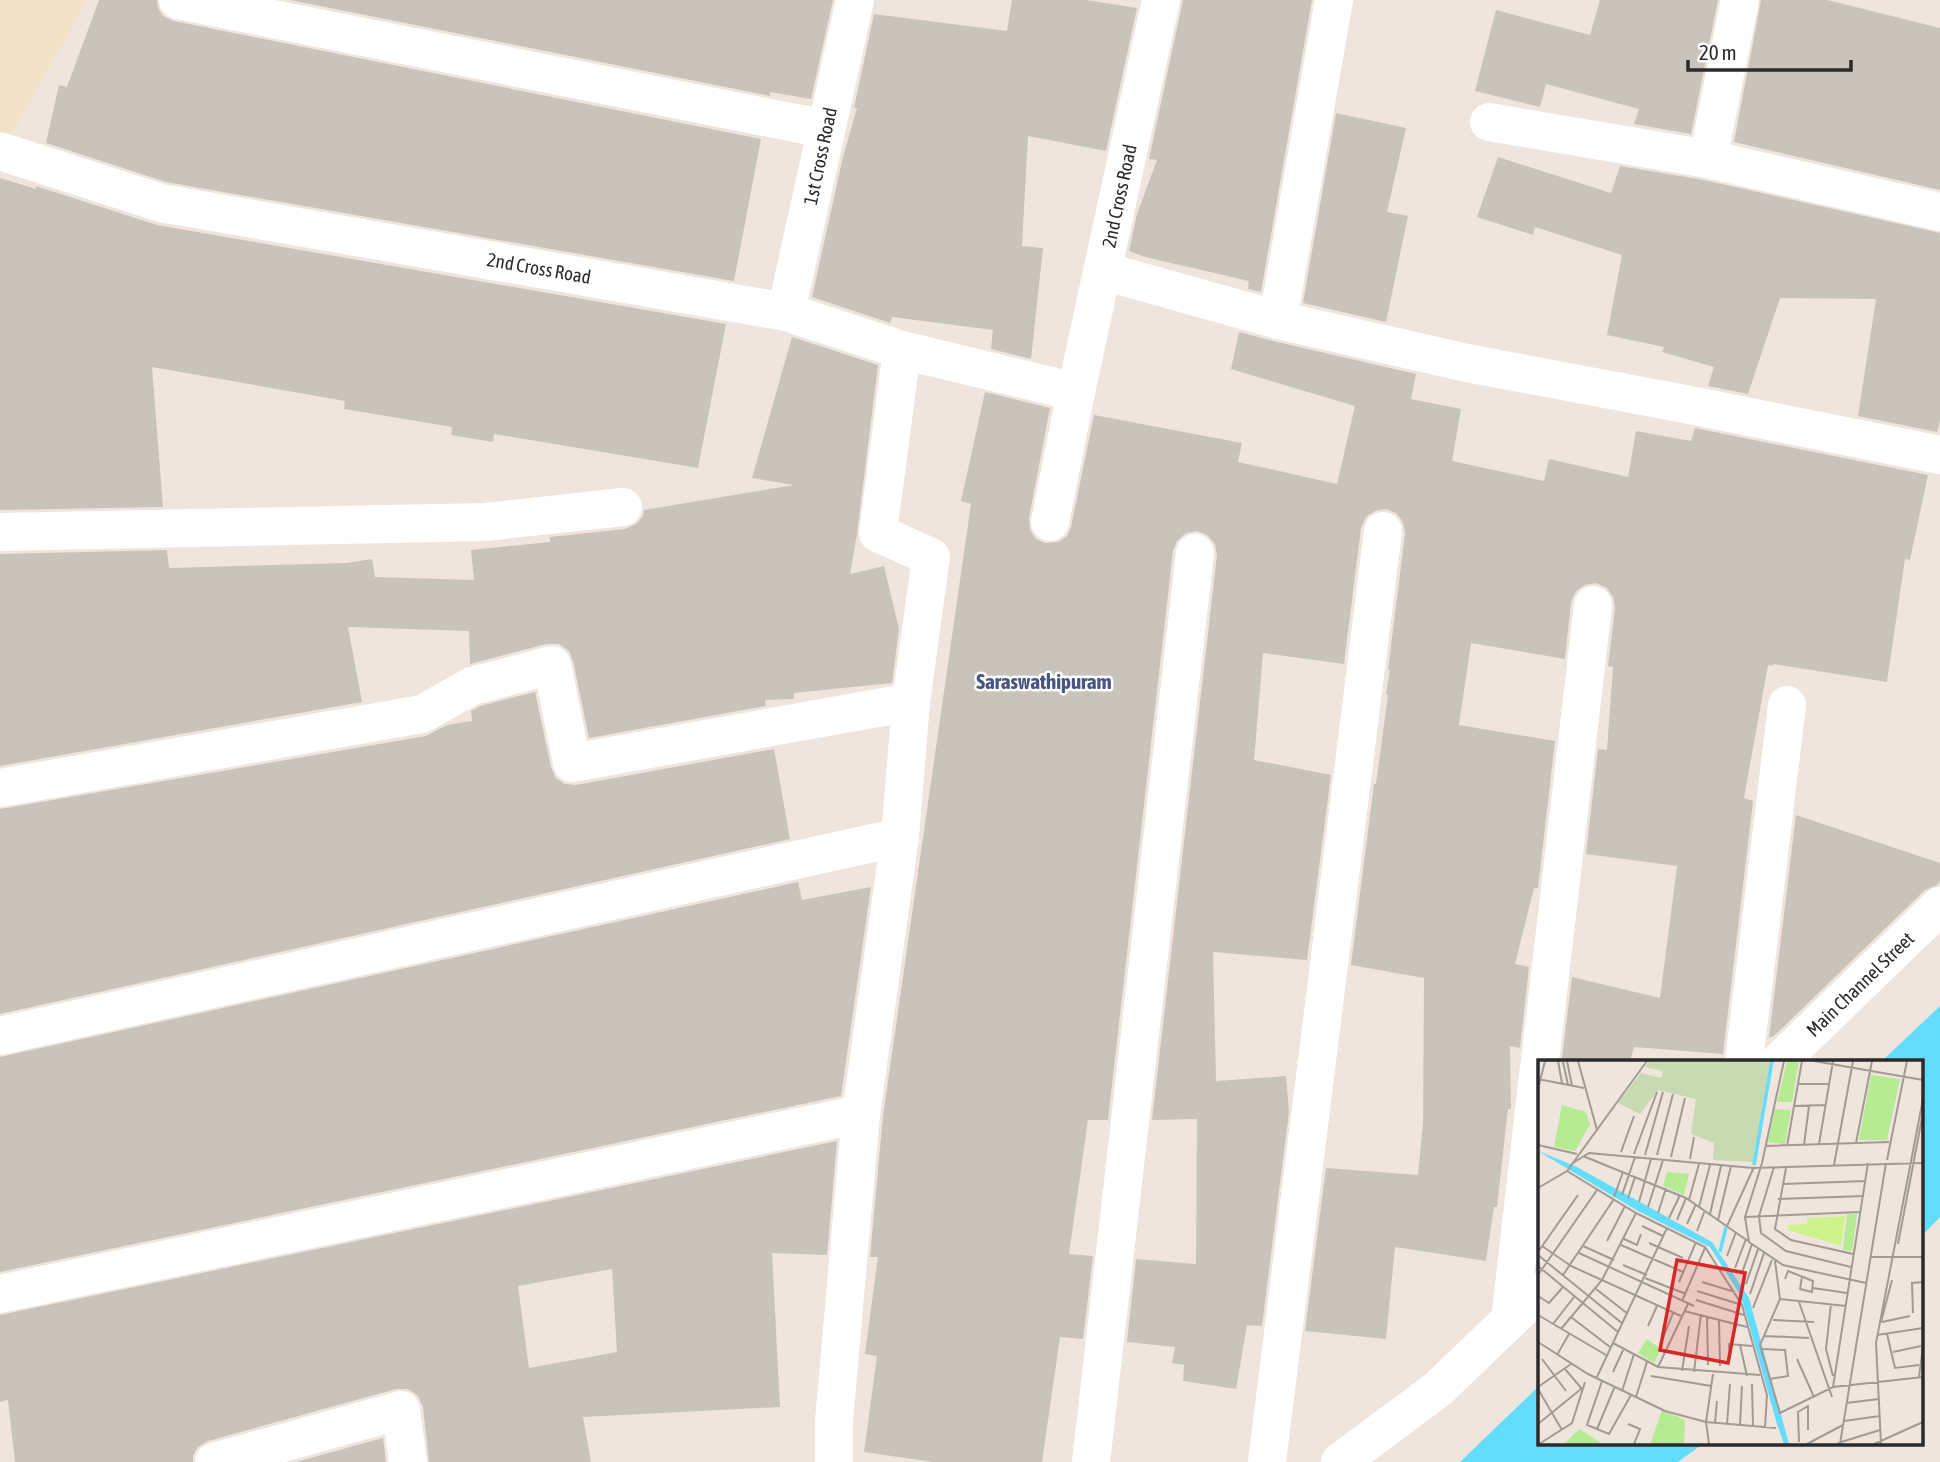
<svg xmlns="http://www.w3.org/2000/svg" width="1940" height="1462" font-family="'Asap Condensed',sans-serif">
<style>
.education{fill:#f2e2ca}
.water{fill:#64ddfc}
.building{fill:#c9c4bb;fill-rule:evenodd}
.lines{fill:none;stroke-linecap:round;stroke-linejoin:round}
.minor{stroke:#fff;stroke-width:38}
.labels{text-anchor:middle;stroke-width:5;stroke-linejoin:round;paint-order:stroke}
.street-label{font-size:19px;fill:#2b2b2b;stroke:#fff}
.neighbourhood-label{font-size:21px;font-weight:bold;fill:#465581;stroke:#fff}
.inset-river{fill:none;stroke:#64ddfc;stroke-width:3.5}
.inset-road{fill:none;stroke:#a19b95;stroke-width:2}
.view{fill:#d62828;fill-opacity:0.15;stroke:#d62828;stroke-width:3.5}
.inset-edge{fill:none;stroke:#2b2b2b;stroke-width:3.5}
</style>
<rect width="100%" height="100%" fill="#efe5dc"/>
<polygon class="education" points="0,0 87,0 10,138 0,135"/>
<g class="water">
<polygon points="1940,1006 1940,1217 1921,1237 1921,1061 1882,1061"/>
<polygon points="1539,1386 1539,1443 1704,1443 1678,1462 1460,1462"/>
</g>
<g class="building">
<polygon points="99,0 157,0 158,8 163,16 174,21 761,139 734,281 166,182 46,143 59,85 67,87"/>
<polygon points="290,0 833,0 811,99 770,92 770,96"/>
<polygon points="1012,0 1086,0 1137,8 1106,151 1028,136 1022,246 1043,248 1031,359 991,349 993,330 892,317 890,323 812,297 843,157 857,108 854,108 874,14 1007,31"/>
<polygon points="1183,0 1312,0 1261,292 1248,289 1249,281 1145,257 1129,251 1137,214 1157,160 1149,159"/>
<polygon points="1600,0 1718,0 1691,134 1634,124 1639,109 1546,84 1540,107 1475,91 1496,10 1590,35"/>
<polygon points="1761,0 1827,0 1940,28 1940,190 1734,142"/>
<polygon points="1336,113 1406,128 1387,212 1408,216 1386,322 1303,303"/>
<polygon points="1498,157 1611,193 1620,166 1704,180 1940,233 1940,420 1937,432 1858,416 1876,299 1780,298 1748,394 1708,386 1714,367 1662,352 1664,347 1607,335 1622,255 1535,227 1533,235 1477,217"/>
<polygon points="0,178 36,189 36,186 157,225 726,324 698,468 494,434 493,442 451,435 452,427 344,409 345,401 152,367 163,507 0,510"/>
<polygon points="1239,332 1273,341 1416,374 1411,399 1461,409 1452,461 1544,481 1549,459 1628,477 1636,431 1691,441 1695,428 1928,475 1910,560 1905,559 1887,682 1773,664 1773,666 1768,665 1744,798 1753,801 1723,1054 1634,1047 1630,1061 1575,1061 1562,1058 1572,977 1660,998 1677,866 1586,854 1598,749 1607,750 1613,667 1608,666 1615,608 1613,597 1607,588 1596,583 1585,585 1576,591 1571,602 1565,659 1471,643 1459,725 1555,741 1538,888 1534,888 1515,964 1529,967 1520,1048 1510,1046 1511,1109 1508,1109 1497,1207 1494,1207 1486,1261 1395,1247 1386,1339 1305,1331 1326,1168 1418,1175 1423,1123 1424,978 1351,965 1374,784 1376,784 1388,695 1386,694 1390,670 1388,670 1405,534 1403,522 1396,513 1386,509 1375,511 1366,517 1361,528 1344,664 1263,653 1254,760 1331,775 1307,960 1213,952 1216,1081 1286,1076 1289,1112 1262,1326 1247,1325 1236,1389 1183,1381 1184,1365 1172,1363 1175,1347 1127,1342 1136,1259 1196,1264 1197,1119 1152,1120 1217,555 1215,544 1207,535 1197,531 1186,533 1177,541 1173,551 1108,1120 1088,1120 1069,1254 1093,1256 1083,1339 1060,1337 1042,1462 933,1462 864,1452 877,1356 865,1354 878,1257 870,1257 883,1116 971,504 961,501 985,392 1050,408 1029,518 1030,530 1036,539 1045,543 1058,542 1067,536 1071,527 1094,415 1242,443 1238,462 1337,484 1355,406 1231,369"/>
<polygon points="792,337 878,365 857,534 850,574 884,566 899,629 892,683 794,693 794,699 765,700 766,706 589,738 573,661 569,651 559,644 546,644 470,664 469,631 348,627 362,702 0,766 0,554 167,550 169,568 347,563 372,559 375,577 474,580 471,550 550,542 550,537 625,529 636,524 643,516 644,510 794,485 752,478"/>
<polygon points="535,692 551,767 556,778 565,784 576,785 774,749 790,839 0,1014 0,809 426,736 447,725 472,721 471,711 480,706"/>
<polygon points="1796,815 1940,863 1940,881 1937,885 1925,890 1774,1036 1769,1038"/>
<polygon points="798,882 802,900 871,887 841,1096 0,1272 0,1057"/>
<path d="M837,1141L827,1255L772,1253L780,1407L583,1417L591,1462H429L423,1407L418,1396L408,1389H396L208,1441L198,1447L193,1456V1462H15L8,1400L0,1402V1315ZM612,1269L617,1352L529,1368L518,1286Z"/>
<polygon points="383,1438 386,1462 296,1462"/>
</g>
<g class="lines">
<g class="minor">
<polyline points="178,0 825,129"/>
<polyline points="1489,122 1708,159 1940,212"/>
<polyline points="0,151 161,203 786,312 902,350 1076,392"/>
<polyline points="1708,159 1740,0"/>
<polyline points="1103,271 1278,320 1467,363 1685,404 1940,455"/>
<polyline points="786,312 855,0"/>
<polyline points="1278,320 1334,0"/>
<polyline points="1050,522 1076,392 1161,0"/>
<polyline points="0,532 485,522 623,507"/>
<polyline points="0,788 422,714 472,686 552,665 572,763 911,702"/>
<polyline points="0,1036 900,837"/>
<polyline points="1540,1061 1593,605"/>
<polyline points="1744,1061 1787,705"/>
<polyline points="1780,1061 1940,906"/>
<polyline points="0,1294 861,1114"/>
<polyline points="1510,1320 1539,1067"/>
<polyline points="214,1462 401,1410 408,1462"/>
<polyline points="834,1462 834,1421 861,1114 900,837 911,702 931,557 878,533 902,350"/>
<polyline points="1091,1462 1195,553"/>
<polyline points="1267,1462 1383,531"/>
<polyline points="1340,1462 1438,1389 1539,1292"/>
</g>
</g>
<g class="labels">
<g class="street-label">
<text transform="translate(820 156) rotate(-78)" y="7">1st Cross Road</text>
<text transform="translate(1119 196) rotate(-78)" y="7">2nd Cross Road</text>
<text transform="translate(539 268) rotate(10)" y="7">2nd Cross Road</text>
<text transform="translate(1860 984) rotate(-44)" y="7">Main Channel Street</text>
</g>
<g class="neighbourhood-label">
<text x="1044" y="689">Saraswathipuram</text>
</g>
</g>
<g transform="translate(1538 1060)">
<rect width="385" height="385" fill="#efe5dc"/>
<path d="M249,1H261L254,42H239ZM333,15L362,19L349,80H321ZM24,45L48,52L52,64L37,91L16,87ZM237,49L253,50L247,84L230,82ZM129,112L151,114L146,135L125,126ZM309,154H319L314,191L305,190ZM109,279L123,289L116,303L100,293ZM124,350L147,360L146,384H112ZM41,369L64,383L26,384Z" fill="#b6eb93"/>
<path d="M112,1H234L216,102L175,100L176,83L153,74L158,39L120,30L102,54L80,43L103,13L123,18L125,11L107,7Z" fill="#c8dab1"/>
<path d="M307,156L303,186L250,170L249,165L269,164V158Z" fill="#cef38d"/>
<path d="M0,91L37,106L174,182L211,238L251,384H246L239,364L203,236L172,187L100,151Z" fill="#64ddfc"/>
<path class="inset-river" d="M216,105L234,1M182,192L188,167"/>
<path class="inset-road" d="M20,1L24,23M29,1L34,26M40,1L59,70M246,1L224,103L207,157L211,182L245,205L328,223M276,1L385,20M25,2L30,25M0,19L46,28M260,24H291M0,29L7,1M256,46L287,45M318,83L334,1M281,84L295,1M0,85L39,94M266,85L271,46M227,86L351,82M249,86L264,1M83,92L96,56M96,94L119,32M107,95L125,32M119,95L135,34M45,96L148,138L210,181M133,97L147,38M152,99L156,77M349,100L369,1M35,103L51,93L215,108L385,103M296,105L315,1M236,107L221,156L223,173L248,191L313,207M248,108L237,169L253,180L315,194M29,111L98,153L167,187L204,245L229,335L227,367M245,124L328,121M0,128L29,111L109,1M84,135L97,97M76,137L85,112M90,138L97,117M240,139L326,136M151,140L161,104M101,142L113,99M110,147L125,100M161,147L172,105M120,153L128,128M172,154L183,106M207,157L322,152M131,158L142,135M139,160L148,138M180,160L193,106M149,164L158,144M104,166L125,176M189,166L216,107M159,171L167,150M86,179L99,185L103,174M69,181L87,146M111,183L145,198M360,184L384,58M83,185L145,212M4,186L33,206L143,256M45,186L76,200M0,192L40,135M41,193L156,246M0,195L85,264M189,196L198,172M332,197H385M237,201L242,239L222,285L242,353L295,327L385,317M85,205L109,215M0,206L80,272M197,208L208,179M204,213L214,184M0,215L59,130M25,215L76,139M107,218L148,234M247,219L250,211L275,221L274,232L262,229L264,217M141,222L158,182M164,222L197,232M208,224L220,189M275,228L309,233M58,229L90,254M159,231L204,245M212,234L226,193M0,236L11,243L25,227M242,239L308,246M158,240L206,255M144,241L167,188M261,242L294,337M293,244L288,289L295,316M215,248L234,200M146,251L209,267M375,253L374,223L385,222M0,255L68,295M169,256L170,305M33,257L72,287M181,260L182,306M235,260L276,262M343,262L354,220M344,262L372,256M15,264L36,237M110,266L119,246M23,269L64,220L98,153M349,274L357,308L381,305M339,275L385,268M226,276L271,278M0,282L50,314L127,351L168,362L238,368M75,283L120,307L222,315M122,285L135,253M202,285L209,316M223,289L247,290L250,316L232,319M355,292L383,286M19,295L31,274M4,299L28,331M192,299L191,284L214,286M259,299L276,337M120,307L150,244M27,309L44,329M144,311L151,266M75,312L86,288M156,312L163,254M113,316L173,326M381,317L385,286M58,319L129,168M64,321L49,365L71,374L93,335M214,324L215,366M0,327L33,304M295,327L330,103M0,329L24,370M84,331L96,294M98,337L109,302M308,343L341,339M270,345V370M306,361L342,356M177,363L179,341M0,364L43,329M90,364L102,369L96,384M189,364L192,324M202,365L204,326M59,369L77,326M261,382L260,352L270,346M300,383L342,370M1,384L34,363L47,322M171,384L168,362L175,314M269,384L305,365M302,384L348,103M336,384L385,362M343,384L338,283L385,39"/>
<path class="view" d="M139,200L207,213L190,303L122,290Z"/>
<rect width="385" height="385" class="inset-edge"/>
</g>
<path d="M1688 60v10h163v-10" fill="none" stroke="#2b2b2b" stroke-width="3.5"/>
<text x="1699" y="60" font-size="21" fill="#2b2b2b" stroke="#ffffff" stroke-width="5" paint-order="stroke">20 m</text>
</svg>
